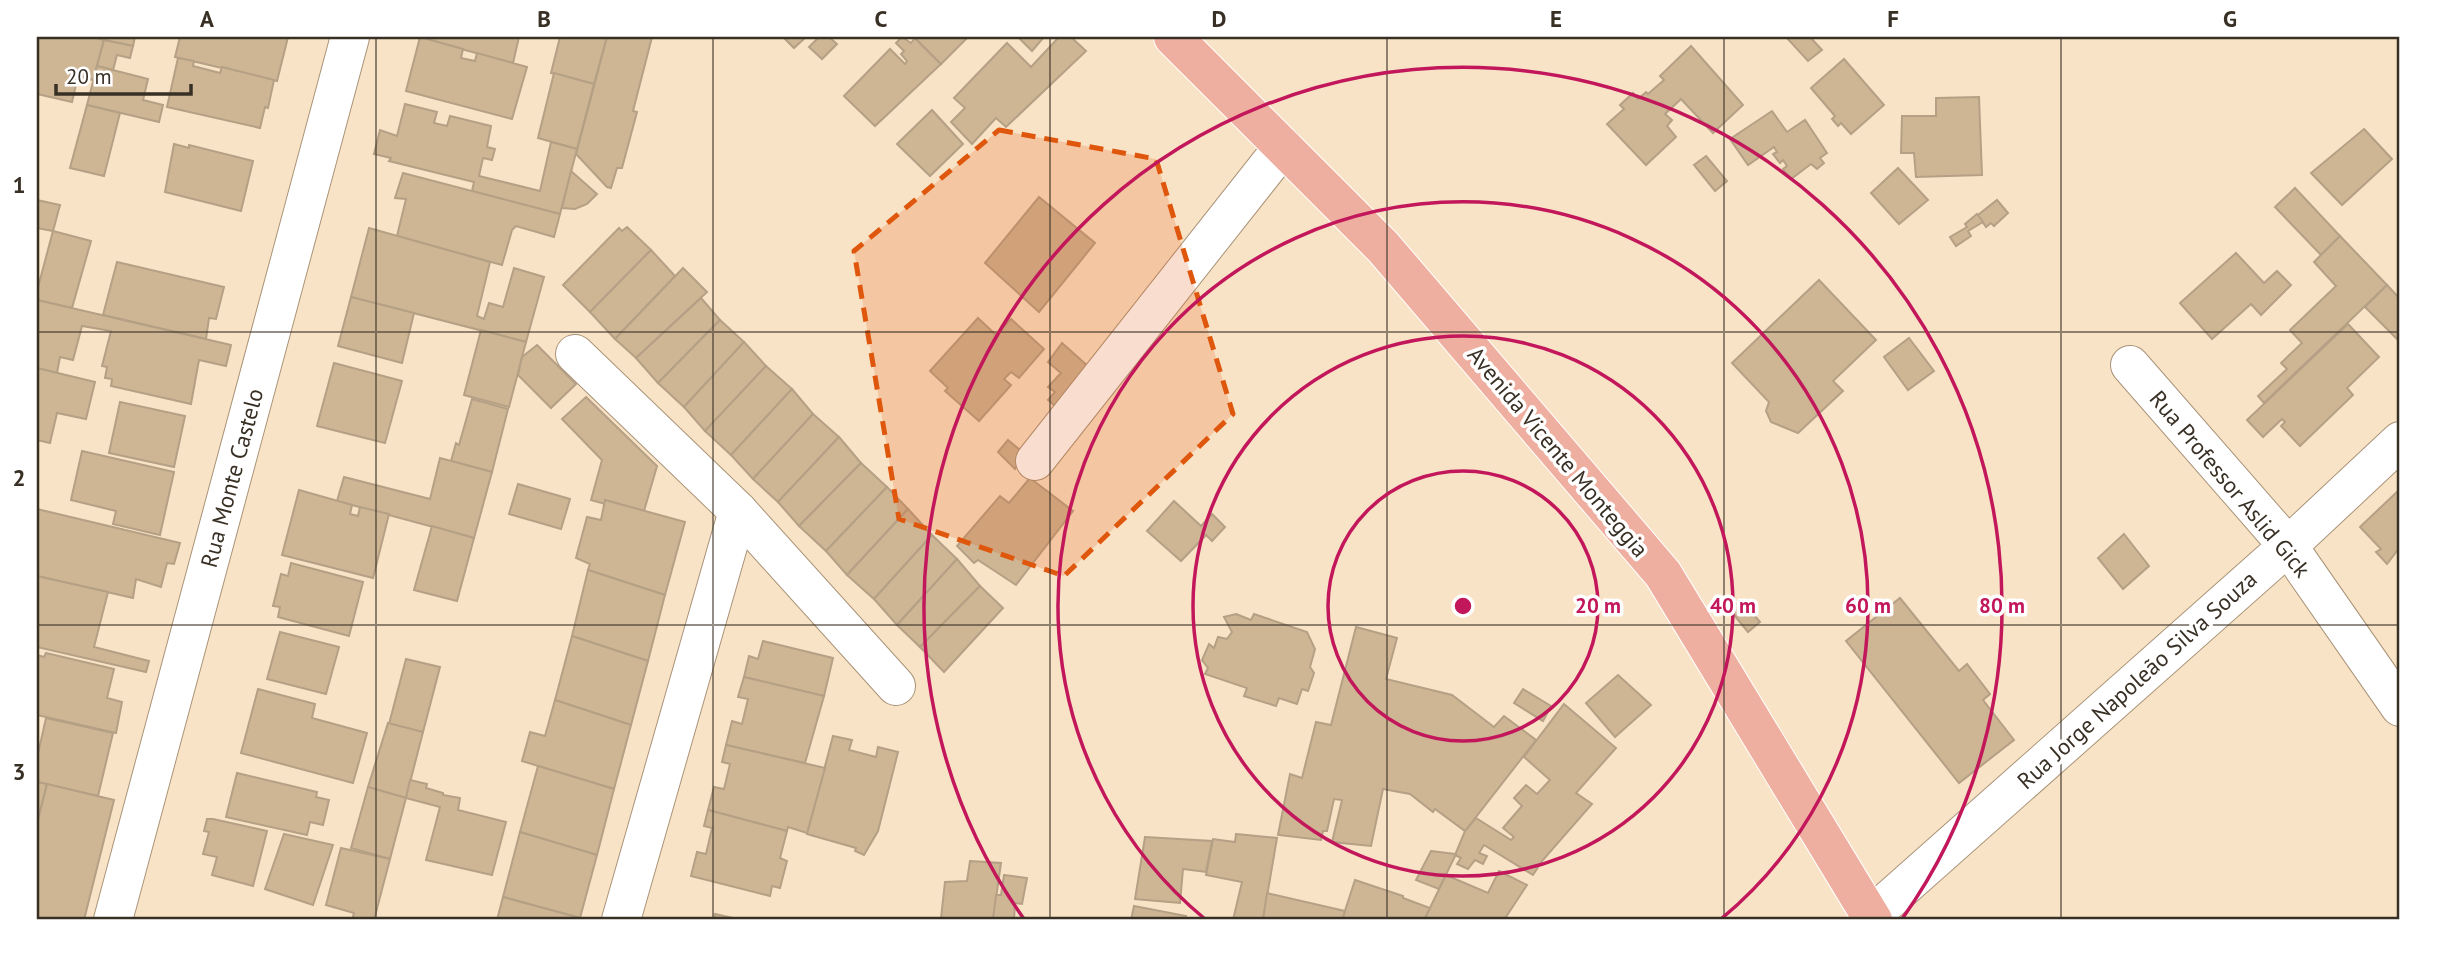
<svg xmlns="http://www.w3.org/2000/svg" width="2437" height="957" font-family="'PT Sans',sans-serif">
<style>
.building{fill:#ceb695;stroke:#b5a085;stroke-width:2}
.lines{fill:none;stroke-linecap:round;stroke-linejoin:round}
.minor-casing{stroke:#a99479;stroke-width:40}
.major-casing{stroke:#fff;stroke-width:40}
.minor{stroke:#fff;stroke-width:38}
.major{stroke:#efafa0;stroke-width:38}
.marked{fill:#df570d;fill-opacity:0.2;stroke:#df570d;stroke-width:5;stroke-dasharray:14 9;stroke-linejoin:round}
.grid{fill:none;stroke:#393025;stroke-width:2;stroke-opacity:0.55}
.ring{fill:none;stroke:#c2185b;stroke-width:3.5}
.labels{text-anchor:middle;stroke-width:7;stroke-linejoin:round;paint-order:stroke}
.street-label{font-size:23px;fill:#393025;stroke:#fff}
.centre{fill:#c2185b;stroke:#fff;stroke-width:3.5}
.ring-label{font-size:21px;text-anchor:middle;font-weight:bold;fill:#c2185b;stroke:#fff;stroke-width:7;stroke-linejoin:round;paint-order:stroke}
.neatline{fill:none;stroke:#393025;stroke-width:2.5}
.grid-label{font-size:23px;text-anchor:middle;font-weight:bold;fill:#393025}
</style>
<rect width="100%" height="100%" fill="#f9e3c6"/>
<g class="building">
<polygon points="37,37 92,37 104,40 93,80 78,76 72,102 37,94"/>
<polygon points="105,37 135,37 133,46 104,40"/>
<polygon points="180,37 288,37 277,81 175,57"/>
<polygon points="417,37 519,37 513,63"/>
<polygon points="420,37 463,49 461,58 475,61 477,53 527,67 512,119 406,91"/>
<polygon points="560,37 607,37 594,84 551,73"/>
<polygon points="607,37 652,37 633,111 637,112 622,168 617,168 611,188 607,187 576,154"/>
<polygon points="783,37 806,37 794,48"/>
<polygon points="819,37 829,37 837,44 822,59 809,47"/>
<polygon points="902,37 911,43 915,38 941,64 875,126 844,96 890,49 905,64 907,61 901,54 904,51 896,43"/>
<polygon points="917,37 965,37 967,38 941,64 915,38"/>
<polygon points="1018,37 1044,37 1032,51"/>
<polygon points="1059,37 1071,37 1086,51 1006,127 996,118 972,144 951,122 965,108 954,98 1007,43 1031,67"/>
<polygon points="1786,37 1810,37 1822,50 1808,61"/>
<polygon points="104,40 133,46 130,58 117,55 113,70 97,66"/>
<polygon points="1691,46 1743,105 1713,133 1681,99 1665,114 1672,120 1667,126 1676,137 1646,165 1607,124 1624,109 1620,105 1633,93 1638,99 1646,92 1648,94 1664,80 1660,76"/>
<polygon points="178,58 194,61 193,66 220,73 222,67 274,80 268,108 265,107 260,128 167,107"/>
<polygon points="1844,59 1884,105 1851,134 1841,123 1838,126 1832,119 1835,116 1811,88"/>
<polygon points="97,66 148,79 143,100 163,105 159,122 87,105"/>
<polygon points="554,73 594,84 577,149 538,138"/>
<polygon points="1979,97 1982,175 1916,177 1914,153 1901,153 1902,116 1936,116 1936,98"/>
<polygon points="405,104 437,112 434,123 447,126 450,116 491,126 487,147 495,149 492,160 483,158 479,176 540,191 551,142 577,149 560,214 472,191 474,182 389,161 391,158 374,154 380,130 397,136"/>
<polygon points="87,105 120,113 104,176 70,168"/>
<polygon points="932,110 963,144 930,176 897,144"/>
<polygon points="1772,111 1787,132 1805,120 1827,153 1820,158 1824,163 1817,169 1811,164 1791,179 1783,169 1787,166 1783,160 1780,163 1773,154 1777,152 1774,147 1748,165 1730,139"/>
<polygon points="2364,129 2392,159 2342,205 2311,173"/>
<polygon points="174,144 189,148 189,145 253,161 241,211 165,192"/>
<polygon points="1706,156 1727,181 1715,191 1694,165"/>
<polygon points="1898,168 1928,200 1899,224 1871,193"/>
<polygon points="571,171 597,194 587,204 575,209 562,208"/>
<polygon points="403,173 560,214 554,237 516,226 512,230 502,265 397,236 406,199 395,198"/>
<polygon points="2295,188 2340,236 2321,255 2275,207"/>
<polygon points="1039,197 1095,243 1039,312 985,263"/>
<polygon points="37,200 60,205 53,231 37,228"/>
<polygon points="1997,200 2008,213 1994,226 1991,223 1986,227 1978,215"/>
<polygon points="1977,214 1983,222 1968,231 1971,236 1956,246 1950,237 1967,227 1965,224"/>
<polygon points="627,227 651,250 590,312 563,285 619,228 622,231"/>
<polygon points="369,228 490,262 477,316 484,319 489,303 503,307 514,268 544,277 526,342 351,297"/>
<polygon points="53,231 91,241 72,308 37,300 37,291"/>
<polygon points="2340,236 2387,285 2264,403 2258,396 2287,369 2281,363 2302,343 2290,330 2336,286 2314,262"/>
<polygon points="651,250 675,276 615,339 590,312"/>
<polygon points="2236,253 2264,283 2277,271 2291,285 2261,315 2251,304 2212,339 2180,303"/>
<polygon points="117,262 224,287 216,319 209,318 206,339 103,315"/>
<polygon points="683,268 707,292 636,358 615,339"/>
<polygon points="1819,280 1876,340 1833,381 1843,391 1798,433 1771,422 1766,411 1769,402 1732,363"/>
<polygon points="2387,285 2400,299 2400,342 2365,307"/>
<polygon points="351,297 414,313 402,363 338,346"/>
<polygon points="701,298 720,320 658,383 636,358"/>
<polygon points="37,300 231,345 226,366 199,360 191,404 111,386 112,379 105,378 107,367 102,366 111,331 82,326 73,360 60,357 57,373 37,368"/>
<polygon points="978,318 996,335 1011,319 1044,349 1019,378 1011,372 1004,379 1011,385 979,421 945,391 948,388 930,371"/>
<polygon points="720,320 744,342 684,407 658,383"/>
<polygon points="2348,324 2379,357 2347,388 2353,395 2300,446 2281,426 2285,422 2282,419 2263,437 2247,420"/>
<polygon points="481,330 526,342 509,407 464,395"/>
<polygon points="1909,338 1934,371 1908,390 1884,357"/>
<polygon points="744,342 766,366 705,431 684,407"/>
<polygon points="1062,343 1091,369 1060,410 1048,400 1055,392 1048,387 1061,373 1048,362"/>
<polygon points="537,345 576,384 551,408 518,375 522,357"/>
<polygon points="334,363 402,381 385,443 317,426"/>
<polygon points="766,366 792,389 731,455 705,431"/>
<polygon points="37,368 95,382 86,419 57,413 50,443 37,440"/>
<polygon points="792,389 813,414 753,479 731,455"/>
<polygon points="586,397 657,466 644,511 605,500 605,504 591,500 602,460 562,419"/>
<polygon points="472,399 508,409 492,472 451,461 456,443 459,445"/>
<polygon points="120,402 185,416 174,467 109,453"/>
<polygon points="813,414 839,437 778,502 753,479"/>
<polygon points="839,437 861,463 799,526 778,502"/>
<polygon points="1008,440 1026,455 1015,469 998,452"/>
<polygon points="82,451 174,472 160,535 113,524 116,511 71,500"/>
<polygon points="440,458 492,472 474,538 337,501 344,477 430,499"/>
<polygon points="861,463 887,487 826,551 799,526"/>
<polygon points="1030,478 1073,511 1016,585 978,560 974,563 957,546 1000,496 1009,503"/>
<polygon points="518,484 570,499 561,529 509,514"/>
<polygon points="887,487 908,509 847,575 826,551"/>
<polygon points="2400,489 2400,547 2387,564 2376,552 2381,549 2360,527"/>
<polygon points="299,490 352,505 350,514 358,516 360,507 389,514 373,578 282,555"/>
<polygon points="605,500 685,522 665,595 588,570 590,564 576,558 587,517 601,520"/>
<polygon points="1174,501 1201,526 1212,514 1225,527 1212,541 1206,535 1181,561 1147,531"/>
<polygon points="37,509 180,543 174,564 167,563 161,587 136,579 133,598 37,576"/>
<polygon points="908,509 932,535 874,599 847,575"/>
<polygon points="432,526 474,538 457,601 414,590"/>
<polygon points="2124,534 2149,566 2123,589 2098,558"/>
<polygon points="932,535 957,559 897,625 874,599"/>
<polygon points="957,559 980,586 920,647 897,625"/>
<polygon points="291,563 363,582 349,636 278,617 280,607 273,606 281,574 288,576"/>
<polygon points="588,570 665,595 648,661 572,636"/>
<polygon points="37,576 108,592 94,647 149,661 146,672 37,647"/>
<polygon points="980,586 1003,608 944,672 920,647"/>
<polygon points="1900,598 1959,671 1967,664 1990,694 1983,700 2014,740 1959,783 1846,641"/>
<polygon points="1741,600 1760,622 1748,632 1730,610"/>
<polygon points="1236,614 1251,620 1254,614 1307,632 1315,649 1310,667 1314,673 1308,691 1302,689 1297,704 1279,698 1276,706 1244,696 1247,688 1205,674 1208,668 1202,660 1209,644 1214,648 1218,637 1227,639 1232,632 1224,617"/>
<polygon points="1356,627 1397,638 1386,679 1452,695 1494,727 1504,716 1536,740 1465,831 1435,809 1433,812 1410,794 1383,789 1371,846 1332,842 1342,800 1334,799 1327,831 1323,831 1321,840 1278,835 1290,774 1302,778 1316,722 1331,725"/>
<polygon points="280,632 339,647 326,694 267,679"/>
<polygon points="572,636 648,661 631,725 555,700"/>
<polygon points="763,641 833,658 824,696 744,677 749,656 758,659"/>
<polygon points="46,653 114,669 107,698 122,702 116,733 37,715 37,655 44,657"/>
<polygon points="406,659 440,667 423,732 389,724"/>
<polygon points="1618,675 1651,705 1615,737 1586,703"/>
<polygon points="744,677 824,696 805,763 726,745 732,721 742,724 748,699 738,697"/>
<polygon points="258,689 315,704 312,718 367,733 353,783 241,753"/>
<polygon points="1523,689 1551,706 1543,721 1514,703"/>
<polygon points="555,700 631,725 614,789 522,761 530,732 545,736"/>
<polygon points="1564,704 1616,748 1576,793 1592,804 1542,861 1533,875 1484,845 1479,853 1487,856 1483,864 1475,860 1468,869 1457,864 1461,858 1455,855 1465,831 1476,818 1511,840 1514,837 1503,828 1522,806 1514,798 1526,785 1537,794 1550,780 1524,757"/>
<polygon points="46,718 113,733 98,796 37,782 37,758"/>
<polygon points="388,723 423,732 406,798 368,787"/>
<polygon points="833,736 852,740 849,750 876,757 878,747 898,752 878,831 864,855 855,851 856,848 807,834"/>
<polygon points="726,745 825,768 807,833 788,827 787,831 708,810 714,787 724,789 730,764 722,762"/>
<polygon points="538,766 614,789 597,855 520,832"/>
<polygon points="237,773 317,792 316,797 329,800 323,825 310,822 307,835 226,817"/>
<polygon points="410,780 427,784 426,788 443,793 443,795 460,798 458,810 506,822 492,875 426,860 440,807 406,798"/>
<polygon points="37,782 47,784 37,824"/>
<polygon points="47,784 114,800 84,920 37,920 37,824"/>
<polygon points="368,787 406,798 390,859 351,848"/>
<polygon points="708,810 787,831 780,858 787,861 780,888 772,886 770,896 691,876 697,852 706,854 712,828 704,826"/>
<polygon points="207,819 213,819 267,831 253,886 212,875 217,857 203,854 209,832 204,831"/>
<polygon points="520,832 597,855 580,918 503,897"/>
<polygon points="284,834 333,845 313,905 265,889"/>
<polygon points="1236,834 1277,838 1263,920 1233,920 1242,882 1206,875 1213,839 1235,842"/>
<polygon points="1145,837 1212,841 1206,872 1183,869 1180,903 1135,899"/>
<polygon points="341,848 390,859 374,920 352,920 354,913 326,905"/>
<polygon points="1431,851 1456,854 1439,889 1416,880"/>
<polygon points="970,861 1001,863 993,920 941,918 945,882 967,881"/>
<polygon points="1499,871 1527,885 1504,920 1424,920 1446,875 1488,893"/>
<polygon points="1004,875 1027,878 1022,904 1015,903 1014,920 993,920 996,895 1001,895"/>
<polygon points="1355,880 1403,896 1403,898 1430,908 1424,920 1342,920"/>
<polygon points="1267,893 1345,911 1342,920 1263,920"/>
<polygon points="503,897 580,918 579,920 497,920"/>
<polygon points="1134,906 1186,916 1185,920 1131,920"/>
<polygon points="715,914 742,920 714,920"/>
</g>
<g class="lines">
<defs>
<g id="minor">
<polyline points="575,354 738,511 896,686"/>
<polyline points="2130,365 2288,546 2400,707"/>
<polyline points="1035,461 1283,147"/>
<polyline points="1871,916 2288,546 2400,441"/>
<polyline points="113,920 350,37"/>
<polyline points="621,920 738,511"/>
</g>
<polyline id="major" points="1173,37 1383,247 1663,574 1873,920"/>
</defs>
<use href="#minor" class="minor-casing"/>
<use href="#major" class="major-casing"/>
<use href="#minor" class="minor"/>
<use href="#major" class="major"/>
</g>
<path class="marked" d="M999,130L1156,159L1233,414L1064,576L899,519L854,251Z"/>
<path class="grid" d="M376,37V920M713,37V920M1050,37V920M1387,37V920M1724,37V920M2061,37V920M37,332H2400M37,625H2400"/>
<g class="ring">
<circle cx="1463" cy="606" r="135"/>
<circle cx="1463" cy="606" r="270"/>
<path d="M1205 919A405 405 0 1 1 1721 919"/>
<path d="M1024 919A539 539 0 1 1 1902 919"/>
</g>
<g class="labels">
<g class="street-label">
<text transform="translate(1558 452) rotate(50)" y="8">Avenida Vicente Monteggia</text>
<text transform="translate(232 478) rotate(-75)" y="8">Rua Monte Castelo</text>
<text transform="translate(2230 484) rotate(50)" y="8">Rua Professor Aslid Gick</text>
<text transform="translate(2137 680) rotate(-42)" y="8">Rua Jorge Napoleão Silva Souza</text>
</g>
</g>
<circle cx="1463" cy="606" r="10" class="centre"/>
<g class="ring-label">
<text x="1598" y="613">20 m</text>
<text x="1733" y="613">40 m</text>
<text x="1868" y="613">60 m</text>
<text x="2002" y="613">80 m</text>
</g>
<rect width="2437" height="957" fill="none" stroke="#ffffff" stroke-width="77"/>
<path d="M56 84v10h135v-10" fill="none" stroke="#393025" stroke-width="3.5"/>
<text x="66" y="84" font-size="21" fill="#393025" stroke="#ffffff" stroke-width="5" paint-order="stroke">20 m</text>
<rect x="38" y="38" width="2360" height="880" class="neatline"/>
<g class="grid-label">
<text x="207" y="27">A</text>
<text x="544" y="27">B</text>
<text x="881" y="27">C</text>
<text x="1219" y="27">D</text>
<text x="1556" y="27">E</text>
<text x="1893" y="27">F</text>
<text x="2230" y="27">G</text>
<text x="19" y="193">1</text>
<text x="19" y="486">2</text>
<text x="19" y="780">3</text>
</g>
</svg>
